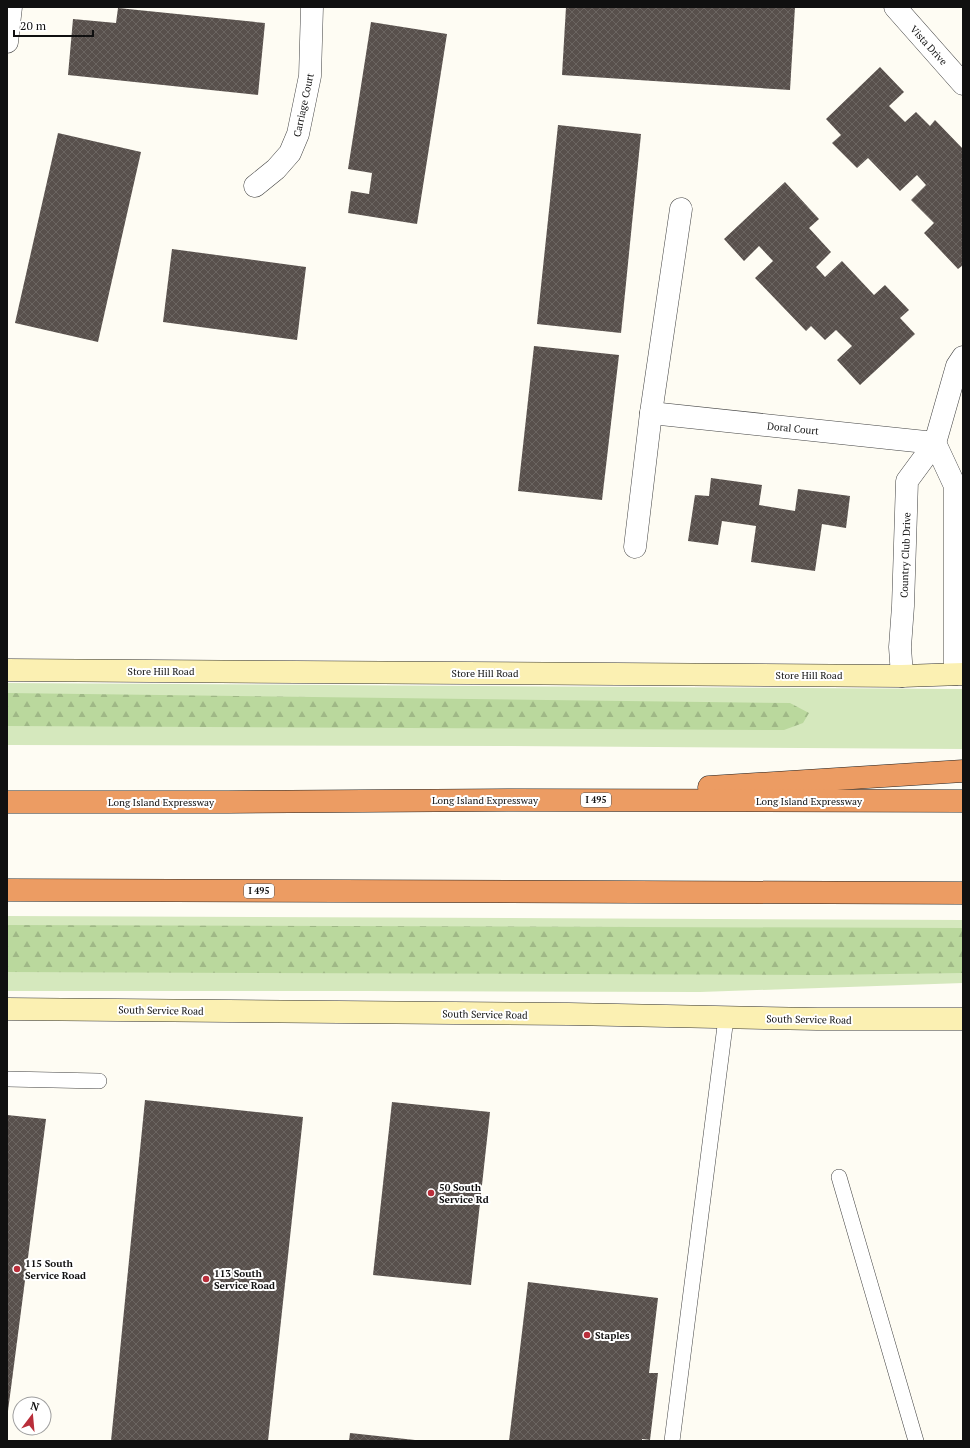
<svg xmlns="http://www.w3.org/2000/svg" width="970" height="1448" font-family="'PT Serif',serif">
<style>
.grass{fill:#d5e8bd}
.forest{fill:url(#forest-firs)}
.building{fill:url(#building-cross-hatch)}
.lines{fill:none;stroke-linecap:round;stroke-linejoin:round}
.service-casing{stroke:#434343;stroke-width:16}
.minor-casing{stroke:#434343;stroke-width:23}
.secondary-casing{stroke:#323232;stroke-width:23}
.motorway-casing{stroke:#212121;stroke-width:23}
.service{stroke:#fff;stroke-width:15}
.minor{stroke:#fff;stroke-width:22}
.secondary{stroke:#fbf0b2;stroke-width:22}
.motorway{stroke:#ec9c63;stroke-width:22}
.poi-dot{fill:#b92e3a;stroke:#fff;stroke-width:1.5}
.labels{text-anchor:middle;stroke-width:4;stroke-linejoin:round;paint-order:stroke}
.shield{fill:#fff;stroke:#585858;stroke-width:1}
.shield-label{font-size:9px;font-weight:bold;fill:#101010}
.street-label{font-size:10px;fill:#101010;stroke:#fff}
.poi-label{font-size:10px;font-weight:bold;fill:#101010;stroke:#fff;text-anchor:start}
</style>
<defs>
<pattern id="forest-firs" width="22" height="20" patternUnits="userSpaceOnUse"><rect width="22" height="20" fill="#bad89d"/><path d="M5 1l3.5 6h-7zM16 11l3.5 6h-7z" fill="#9fb886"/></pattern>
<pattern id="building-cross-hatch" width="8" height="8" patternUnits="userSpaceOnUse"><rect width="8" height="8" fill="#58504c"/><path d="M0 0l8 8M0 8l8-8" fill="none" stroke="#6b6561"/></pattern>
</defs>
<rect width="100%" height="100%" fill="#fefcf3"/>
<g class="grass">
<polygon points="7,683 963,689 963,749 510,746 7,745"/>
<polygon points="7,916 963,920 963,983 700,992 365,991 7,991"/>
</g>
<g class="forest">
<polygon points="7,693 790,703 809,713 803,723 784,730 7,726"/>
<polygon points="7,925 963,928 963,973 820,975 7,972"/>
</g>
<g class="building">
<polygon points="566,7 795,7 790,90 562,75"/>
<polygon points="118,8 265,23 258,95 68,75 73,19 116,23"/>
<polygon points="371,22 447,34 417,224 348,213 351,191 369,194 372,173 348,169"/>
<polygon points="880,67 904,92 889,106 905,122 916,112 930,126 935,120 963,149 963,265 958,269 924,233 934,223 911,200 926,185 917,175 900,191 868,158 857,168 832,143 841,135 826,119"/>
<polygon points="558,125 641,134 621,333 537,324"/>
<polygon points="58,133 141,152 98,342 15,323"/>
<polygon points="785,182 819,219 809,228 831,252 816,267 825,277 842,261 874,295 885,285 909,310 900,318 915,334 860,385 837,360 852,346 836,330 825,340 811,326 806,331 755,278 773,261 759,246 744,261 724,239"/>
<polygon points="172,249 306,267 297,340 163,322"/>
<polygon points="534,346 619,355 602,500 518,491"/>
<polygon points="711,478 762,485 759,505 795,511 798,489 850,496 846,528 822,524 815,571 751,562 756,526 722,521 718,545 688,541 695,495 709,496"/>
<polygon points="145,1100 303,1117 268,1441 111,1441"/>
<polygon points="392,1102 490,1112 471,1285 373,1275"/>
<polygon points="7,1115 46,1119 8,1411 7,1411"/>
<polygon points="528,1282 658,1298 649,1373 658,1373 650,1440 642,1439 642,1441 509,1441"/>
<polygon points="350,1433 415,1440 415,1441 349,1441"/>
</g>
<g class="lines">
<defs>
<g id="service">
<polyline points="7,1079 99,1081"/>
<polyline points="839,1177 916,1441"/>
<polyline points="672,1441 726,1018"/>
</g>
<g id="minor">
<polyline points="895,7 963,84"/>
<polyline points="7,42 11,7"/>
<polyline points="255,186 276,169 290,153 298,134 310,76 312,7"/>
<polyline points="651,413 935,443"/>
<polyline points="935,443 955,486 955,674"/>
<polyline points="635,547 651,413 681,209"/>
<polyline points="902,676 900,647 903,606 907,481 935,443 957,366 963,357"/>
</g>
<g id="secondary">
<polyline points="7,670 902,676 963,674"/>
<polyline points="7,1009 569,1014 817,1019 963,1019"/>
</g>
<g id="motorway">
<polyline points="709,787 963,771"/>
<polyline points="7,802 228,802 508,800 963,801"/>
<polyline points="7,890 963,893"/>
</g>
</defs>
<use href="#service" class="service-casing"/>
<use href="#minor" class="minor-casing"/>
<use href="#secondary" class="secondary-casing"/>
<use href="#motorway" class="motorway-casing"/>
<use href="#service" class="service"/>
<use href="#minor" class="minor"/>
<use href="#secondary" class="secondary"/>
<use href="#motorway" class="motorway"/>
</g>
<g class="poi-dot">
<circle cx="431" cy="1193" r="4"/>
<circle cx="17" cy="1269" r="4"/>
<circle cx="206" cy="1279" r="4"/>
<circle cx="587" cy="1335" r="4"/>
</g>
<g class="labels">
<g class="shield">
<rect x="581" y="793" width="30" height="14" rx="3"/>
<rect x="244" y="884" width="30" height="14" rx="3"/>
</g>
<g class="shield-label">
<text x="596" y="803">I 495</text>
<text x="259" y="894">I 495</text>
</g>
<g class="street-label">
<text transform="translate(929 45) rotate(48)" y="4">Vista Drive</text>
<text transform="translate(303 105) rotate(-78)" y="4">Carriage Court</text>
<text transform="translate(793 428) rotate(6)" y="4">Doral Court</text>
<text transform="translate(905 555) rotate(-88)" y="4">Country Club Drive</text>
<text x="161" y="675">Store Hill Road</text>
<text x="485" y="677">Store Hill Road</text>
<text x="809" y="679">Store Hill Road</text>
<text x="485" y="804">Long Island Expressway</text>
<text x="809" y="805">Long Island Expressway</text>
<text x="161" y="806">Long Island Expressway</text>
<text transform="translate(161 1010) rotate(1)" y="4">South Service Road</text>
<text transform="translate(485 1014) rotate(1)" y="4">South Service Road</text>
<text transform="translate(809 1019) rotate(1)" y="4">South Service Road</text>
</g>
<g class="poi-label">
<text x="439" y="1191">50 South<tspan x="439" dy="12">Service Rd</tspan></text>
<text x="25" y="1267">115 South<tspan x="25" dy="12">Service Road</tspan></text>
<text x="214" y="1277">113 South<tspan x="214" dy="12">Service Road</tspan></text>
<text x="595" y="1339">Staples</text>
</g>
</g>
<rect width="970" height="1448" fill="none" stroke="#101010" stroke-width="16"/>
<g transform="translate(32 1416) rotate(16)"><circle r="19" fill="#ffffff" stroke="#9f9f9f"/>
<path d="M0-3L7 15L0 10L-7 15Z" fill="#b92e3a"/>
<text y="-6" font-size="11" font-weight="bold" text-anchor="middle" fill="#101010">N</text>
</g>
<path d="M14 30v6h79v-6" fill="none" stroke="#101010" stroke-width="2"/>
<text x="20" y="30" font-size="12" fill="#101010" stroke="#ffffff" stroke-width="3" paint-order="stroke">20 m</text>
</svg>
